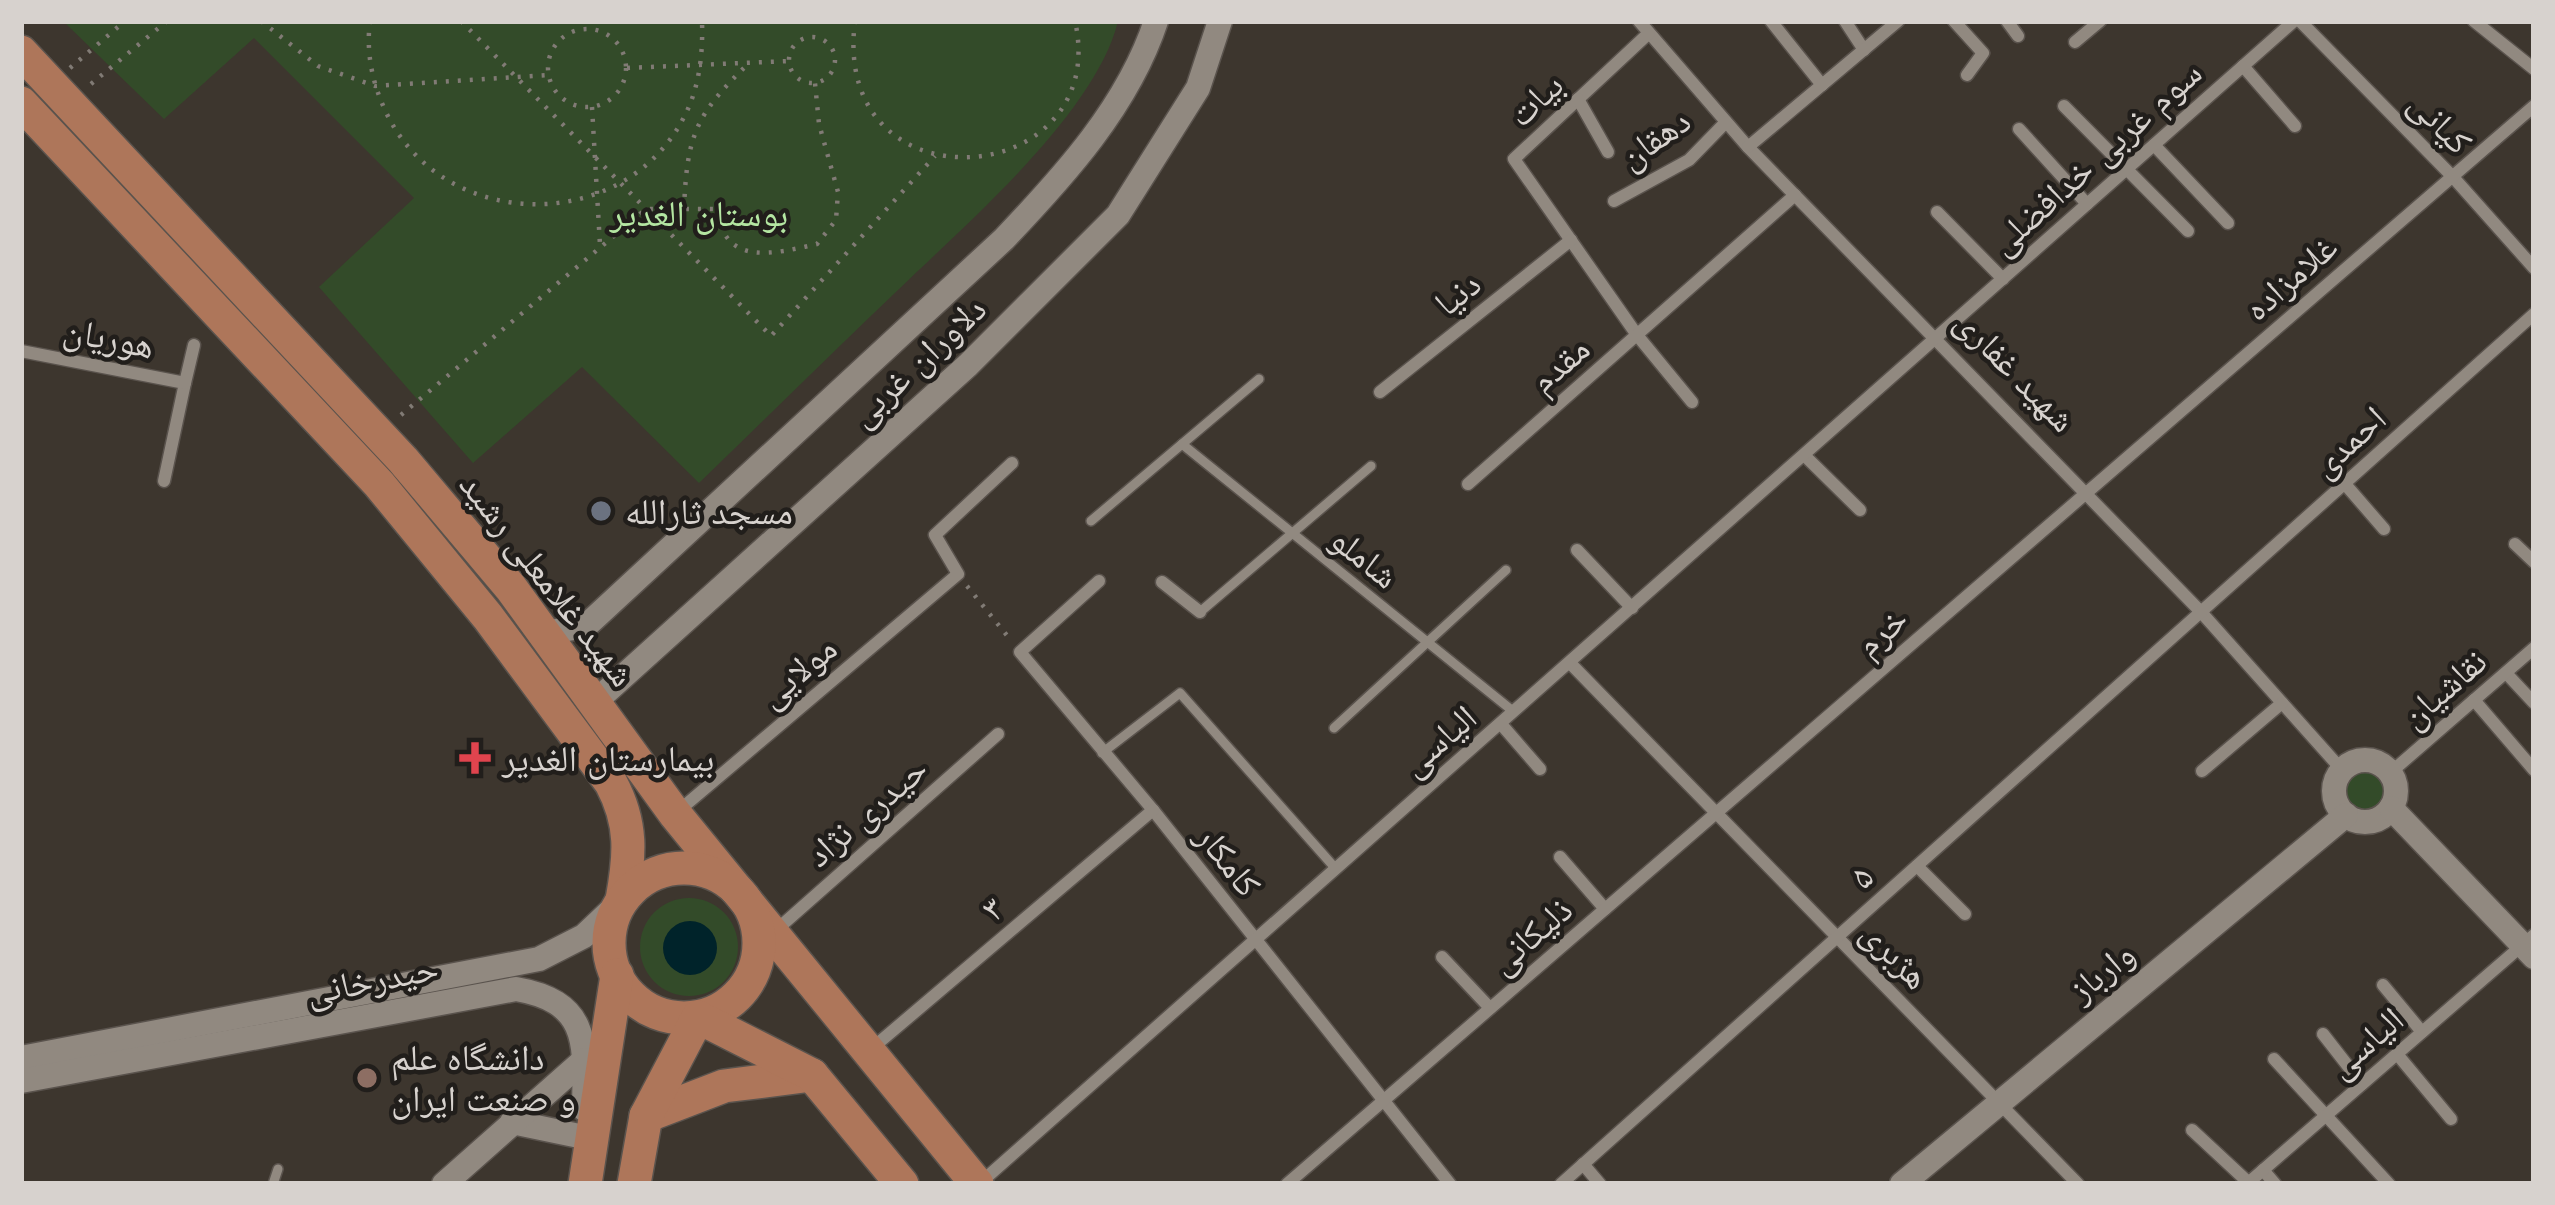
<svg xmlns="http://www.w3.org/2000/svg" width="2555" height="1205" font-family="Quicksand,'Noto Naskh Arabic',sans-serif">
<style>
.green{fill:#334b29}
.water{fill:#00232a}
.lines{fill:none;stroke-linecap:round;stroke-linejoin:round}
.service-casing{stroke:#5a534d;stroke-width:12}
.minor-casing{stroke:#5a534d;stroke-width:15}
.secondary-casing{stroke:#5a534d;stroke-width:27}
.primary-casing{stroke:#5a534d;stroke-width:36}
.path{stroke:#817b75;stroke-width:4.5;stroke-dasharray:3 9;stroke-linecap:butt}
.service{stroke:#918980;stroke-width:9}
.minor{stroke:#918980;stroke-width:12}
.secondary{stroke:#918980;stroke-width:24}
.primary{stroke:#ae765a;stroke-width:33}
.worship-dot{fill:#6b7280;stroke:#211e1b;stroke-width:4.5}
.health-dot{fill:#e0444e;stroke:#211e1b;stroke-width:4.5}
.education-dot{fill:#8d6e63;stroke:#211e1b;stroke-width:4.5}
.labels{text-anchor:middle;stroke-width:9;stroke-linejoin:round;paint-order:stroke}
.street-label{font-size:36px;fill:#d7d2ce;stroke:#211e1b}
.park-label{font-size:36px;fill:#b4e6a2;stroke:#211e1b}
.poi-label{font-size:36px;fill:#d7d2ce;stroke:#211e1b;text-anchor:start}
</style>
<rect width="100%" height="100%" fill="#3d362e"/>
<g class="green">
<path d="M63,21H1118C1096,113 965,225 898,290C831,354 765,419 699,483L582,367L473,463L319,287L414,198L254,38L164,119Z"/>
<circle cx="2366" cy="792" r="22"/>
<circle cx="689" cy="947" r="49"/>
</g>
<circle class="water" cx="690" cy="948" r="27"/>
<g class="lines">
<defs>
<g id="service">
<polyline points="1182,444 1514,712"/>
<polyline points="1091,521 1259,379"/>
<polyline points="1200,612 1371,466"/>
<polyline points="1334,728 1506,570"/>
<polyline points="1102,753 1180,693 1336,869"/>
<polyline points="273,1184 278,1169"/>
</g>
<g id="minor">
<polyline points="1639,21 1748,147 2201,612 2342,770"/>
<polyline points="1771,21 1822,85"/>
<polyline points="1845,21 1864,50"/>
<polyline points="1954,21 1983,53 1967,75"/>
<polyline points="2007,21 2018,36"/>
<polyline points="2300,21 2453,177 2534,268"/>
<polyline points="2474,21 2534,69"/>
<polyline points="1649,33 1514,159 1637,335 1692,402"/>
<polyline points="2075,42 2100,21"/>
<polyline points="2243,66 2295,126"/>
<polyline points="1578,99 1608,152"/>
<polyline points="2064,106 2188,231"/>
<polyline points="2019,129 2087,204"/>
<polyline points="2154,145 2228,223"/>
<polyline points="1748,147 1898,21"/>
<polyline points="1614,201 1689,160 1726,122"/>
<polyline points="1937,212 2003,279"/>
<polyline points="21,351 185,383 164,481"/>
<polyline points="185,383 194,345"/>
<polyline points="1380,392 1571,240"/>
<polyline points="1804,455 1860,510"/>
<polyline points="1468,484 1795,195"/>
<polyline points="2345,484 2384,529"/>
<polyline points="2515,544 2534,562"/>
<polyline points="1577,550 1632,608"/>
<polyline points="1099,581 1020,652 1153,810 1450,1184"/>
<polyline points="1162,582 1200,612"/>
<polyline points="1570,663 2078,1184"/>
<polyline points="2506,673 2534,703"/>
<polyline points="2474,700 2534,770"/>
<polyline points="1501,724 1540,769"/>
<polyline points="2202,771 2282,703"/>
<polyline points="2390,773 2534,648"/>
<polyline points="676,813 958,574 935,535 1012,463"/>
<polyline points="1560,857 1605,909"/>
<polyline points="1917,866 1965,914"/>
<polyline points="774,932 998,734"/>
<polyline points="1442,957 1490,1008"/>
<polyline points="2383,985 2422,1032"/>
<polyline points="2323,1034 2362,1084"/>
<polyline points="870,1050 1153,810"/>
<polyline points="2397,1054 2451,1119"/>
<polyline points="2274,1059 2389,1184"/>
<polyline points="2192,1130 2249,1183"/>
<polyline points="1583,1164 1600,1184"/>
<polyline points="2263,1170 2275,1184"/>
<polyline points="979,1184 2294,21"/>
<polyline points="1287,1184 2534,106"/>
<polyline points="1561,1184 2534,314"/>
<polyline points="2247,1184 2534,935"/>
</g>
<g id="secondary">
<path d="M544,633L586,626L1004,239C1064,176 1128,106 1156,21"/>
<polyline points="596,701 968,365 1118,215 1198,88 1220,21"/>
<circle cx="2365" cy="791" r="31"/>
<polyline points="2391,808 2534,957"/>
<polyline points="21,1058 539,959 584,936 622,900"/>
<path d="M21,1081L516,989C591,1002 585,1045 584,1109"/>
<polyline points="512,1122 584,1137"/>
<polyline points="444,1184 584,1060"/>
<polyline points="1902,1184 2346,815"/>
</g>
<g id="primary">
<polyline points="21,52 403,460 511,588 675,814 977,1184"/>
<path d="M21,103L379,484L488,617L611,783C633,824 630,856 622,900"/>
<circle cx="684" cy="943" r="75"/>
<polyline points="646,1116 724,1086 812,1075"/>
<polyline points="585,1184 617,975"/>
<polyline points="634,1184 646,1116 698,1017 812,1075 902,1184"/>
</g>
</defs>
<use href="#service" class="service-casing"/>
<use href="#minor" class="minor-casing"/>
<use href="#secondary" class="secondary-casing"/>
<use href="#primary" class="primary-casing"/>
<g class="path">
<polyline points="261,21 318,66 375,86 549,75"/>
<path d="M370,21C366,52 372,82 385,110C442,235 629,236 687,111C700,83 703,51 702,21"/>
<polyline points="461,21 771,336 935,156"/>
<path d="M855,21C830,214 1113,191 1075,21"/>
<circle cx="587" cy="68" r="39"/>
<circle cx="812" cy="60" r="23"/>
<polyline points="70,68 125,21"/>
<polyline points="627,68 789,61"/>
<polyline points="91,84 167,21"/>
<polyline points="592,107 600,245"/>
<path d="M684,209C687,136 695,115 748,64"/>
<path d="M401,415L646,209H717C724,267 773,254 817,244L836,220L838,192L819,124L815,83"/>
<polyline points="967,586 1009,638"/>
</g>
<use href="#service" class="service"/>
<use href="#minor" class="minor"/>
<use href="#secondary" class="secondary"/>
<use href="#primary" class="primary"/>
</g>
<circle class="worship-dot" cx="601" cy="511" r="12"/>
<path class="health-dot" d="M469 740h12v12h12v12h-12v12h-12v-12h-12v-12h12z"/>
<circle class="education-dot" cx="367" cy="1078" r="12"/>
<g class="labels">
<g class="street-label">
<text transform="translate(1535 99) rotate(-43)" y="13">بیات</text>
<text transform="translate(2441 122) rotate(46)" y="13">کیانی</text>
<text transform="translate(1654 138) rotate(-35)" y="13">دهقان</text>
<text transform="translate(2095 157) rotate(-42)" y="13">سوم غربی خدافضلی</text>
<text transform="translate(2290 277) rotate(-41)" y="13">غلامزاده</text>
<text transform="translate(1457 293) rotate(-39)" y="13">دنیا</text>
<text transform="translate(109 337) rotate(11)" y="13">هوریان</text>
<text transform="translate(917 361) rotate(-43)" y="13">دلاوران غربی</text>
<text transform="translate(1559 364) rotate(-41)" y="13">مقدم</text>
<text transform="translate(2016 370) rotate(46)" y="13">شهید غفاری</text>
<text transform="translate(2348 441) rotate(-42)" y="13">احمدی</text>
<text transform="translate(1365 557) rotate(39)" y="13">شاملو</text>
<text transform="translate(548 579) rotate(52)" y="13">شهید غلامعلی رشید</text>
<text transform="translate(1881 631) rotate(-41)" y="13">خرم</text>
<text transform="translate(797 671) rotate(-40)" y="13">مولایی</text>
<text transform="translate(2443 688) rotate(-41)" y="13">نقاشیان</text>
<text transform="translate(1438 740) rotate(-41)" y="13">الیاسی</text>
<text transform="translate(866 811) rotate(-41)" y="13">حیدری نژاد</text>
<text transform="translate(1229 860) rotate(52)" y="13">کامکار</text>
<text transform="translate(1861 876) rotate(-42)" y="13">۵</text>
<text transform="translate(992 908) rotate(-40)" y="13">۳</text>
<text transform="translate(1530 935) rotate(-41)" y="13">ذلیکانی</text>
<text transform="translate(1896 954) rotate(46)" y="13">هژبری</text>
<text transform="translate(2101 971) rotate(-39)" y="13">وارباز</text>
<text transform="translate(372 979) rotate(-11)" y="13">حیدرخانی</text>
<text transform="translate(2365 1042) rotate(-41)" y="13">الیاسی</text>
</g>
<g class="park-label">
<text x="699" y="226">بوستان الغدیر</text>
</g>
<g class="poi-label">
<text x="625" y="524">مسجد ثارالله</text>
<text x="502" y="771">بیمارستان الغدیر</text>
<text x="391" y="1070">دانشگاه علم<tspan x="391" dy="41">و صنعت ایران</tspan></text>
</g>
</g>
<rect width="2555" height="1205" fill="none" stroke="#d7d2ce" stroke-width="48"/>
</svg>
